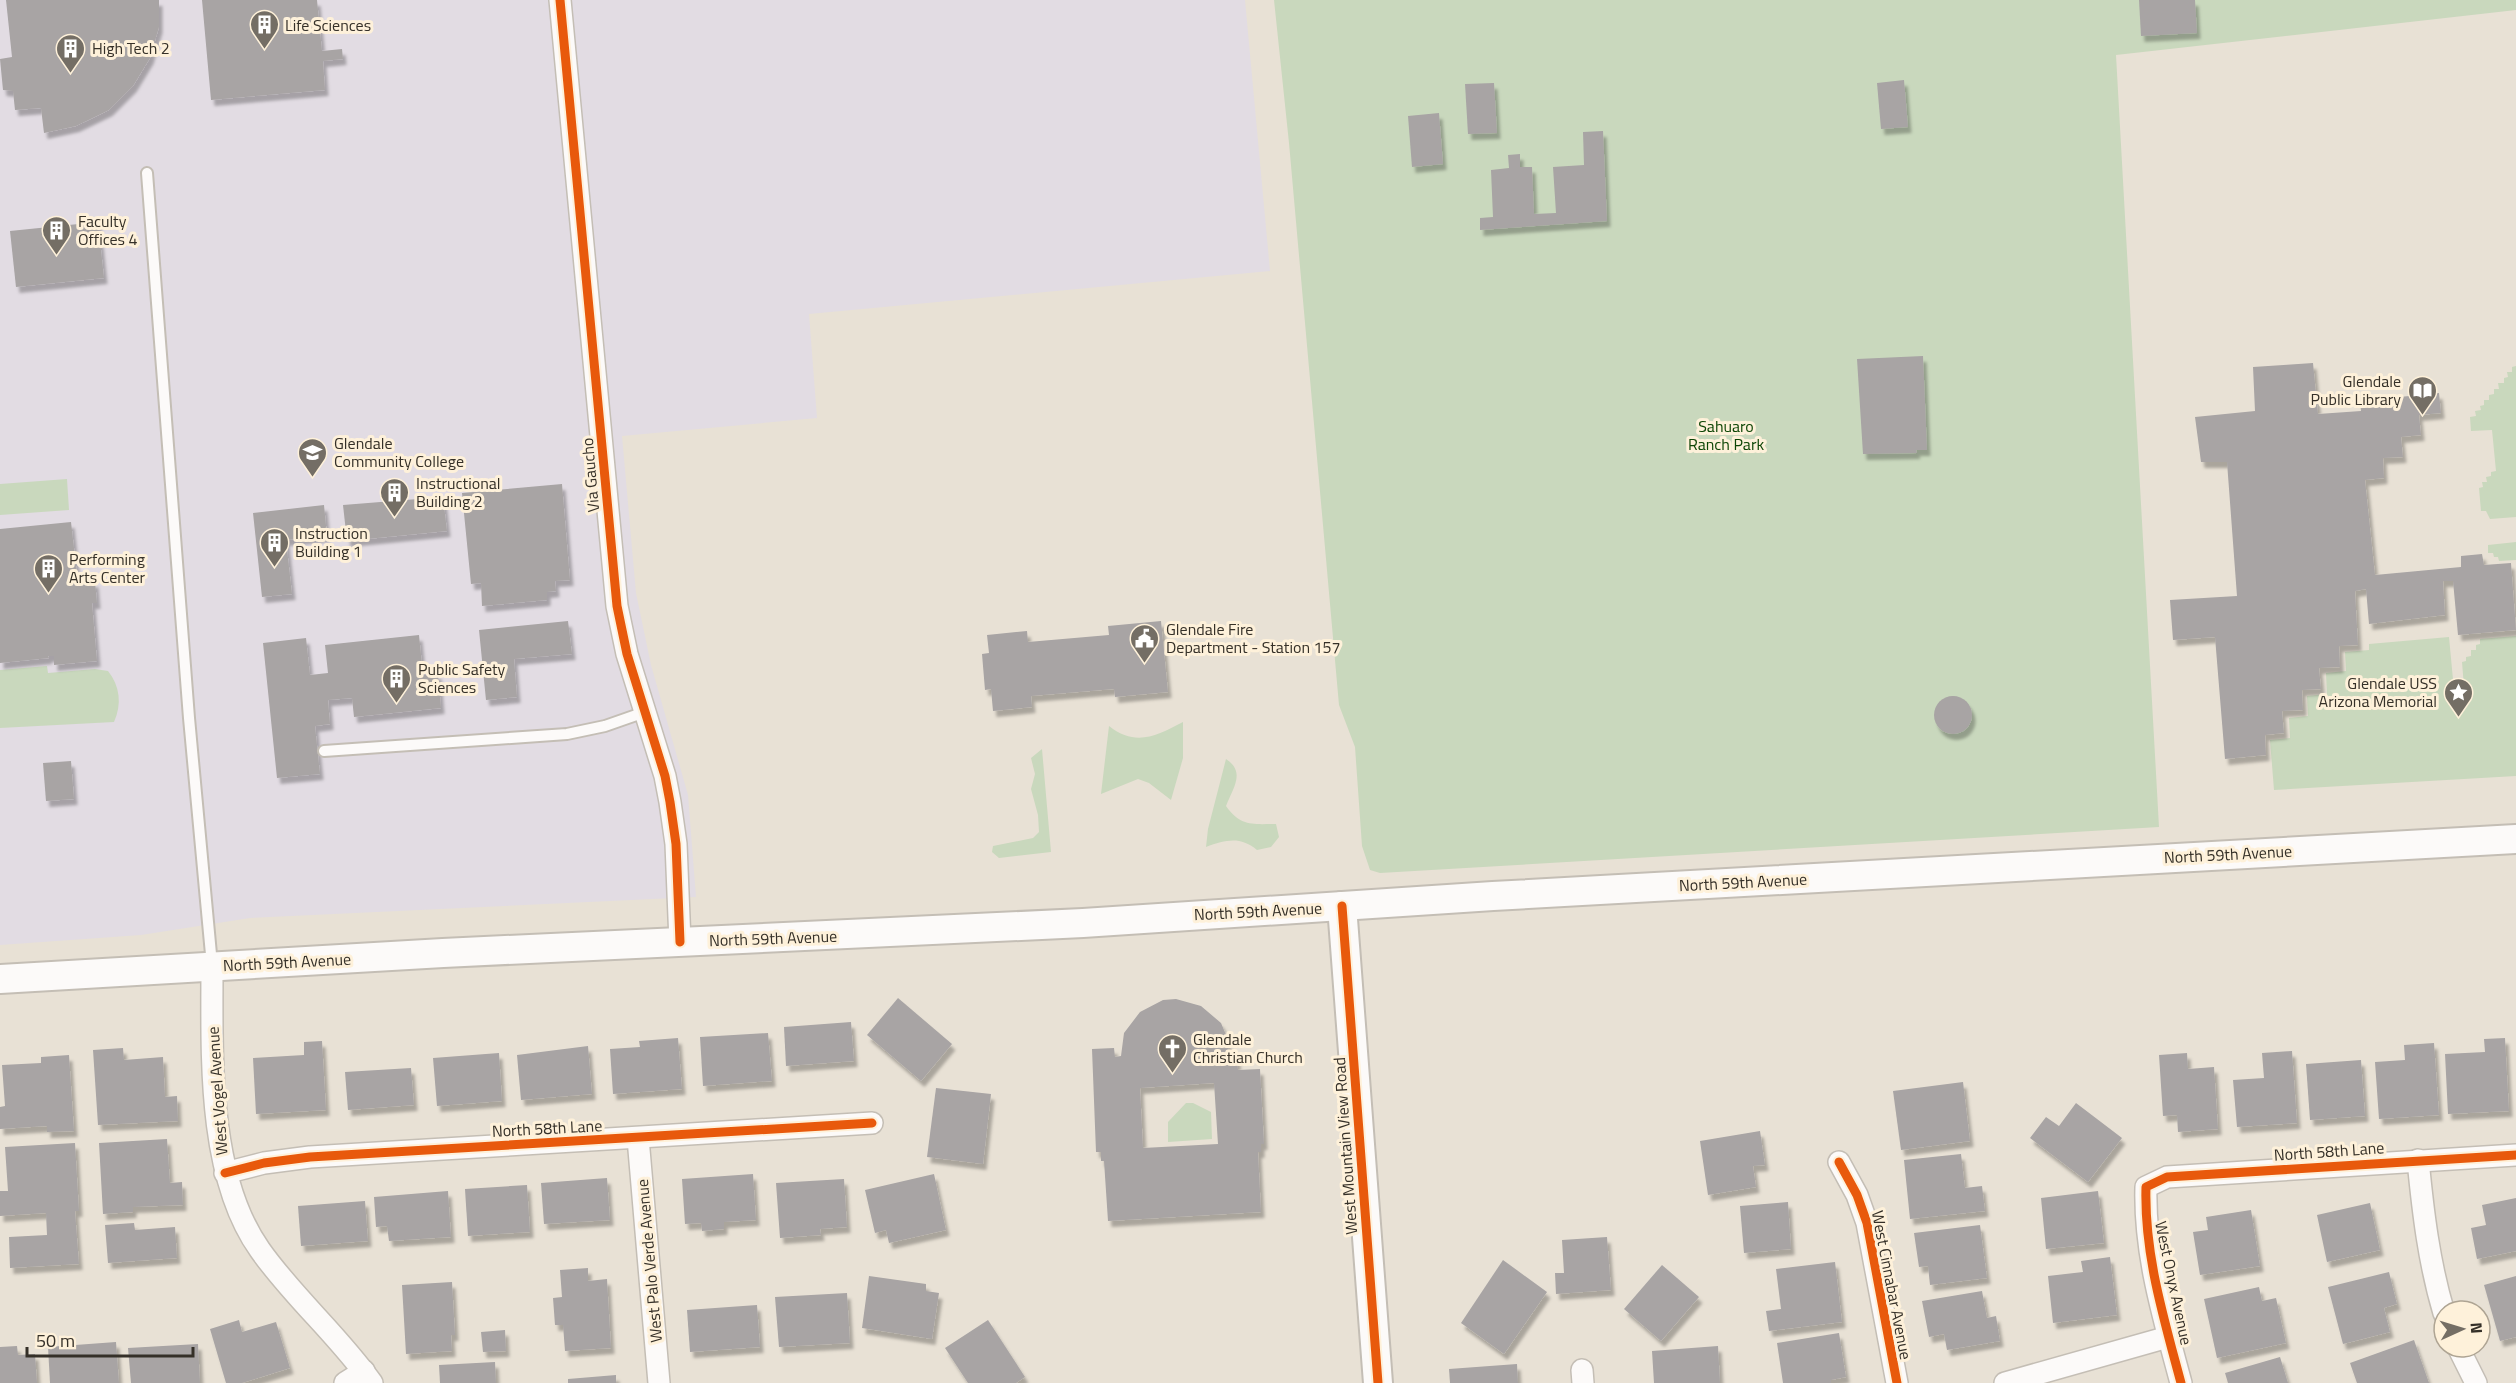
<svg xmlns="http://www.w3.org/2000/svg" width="2516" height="1383" font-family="'Titillium Web',sans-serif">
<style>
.education{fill:#e2dce3}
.green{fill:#c9d8bd}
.building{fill:#a8a4a4;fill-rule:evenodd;filter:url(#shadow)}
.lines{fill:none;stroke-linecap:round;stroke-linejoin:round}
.lane-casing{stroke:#c4beb5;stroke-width:14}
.street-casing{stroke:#c4beb5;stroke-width:24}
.secondary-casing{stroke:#c4beb5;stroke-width:32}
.lane{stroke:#fcfaf9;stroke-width:10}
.street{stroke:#fcfaf9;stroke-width:21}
.secondary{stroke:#fcfaf9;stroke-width:28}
.cycleway-casing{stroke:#fef1da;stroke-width:13}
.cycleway{stroke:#e8590c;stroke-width:9}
.labels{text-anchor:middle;stroke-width:6;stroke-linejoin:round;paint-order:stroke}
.poi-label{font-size:16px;fill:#353028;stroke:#fef1da;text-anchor:start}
.park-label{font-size:16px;fill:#0d4505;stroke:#fef1da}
.street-label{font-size:16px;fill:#353028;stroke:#fef1da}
</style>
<defs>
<filter id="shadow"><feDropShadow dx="3.5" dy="6" stdDeviation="1.5" flood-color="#0004"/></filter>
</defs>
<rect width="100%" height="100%" fill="#e8e1d5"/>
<polygon class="education" points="0,0 1245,0 1270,271 809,314 817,418 622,436 636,593 651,665 688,795 696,897 250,918 141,935 0,945"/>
<g class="green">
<polygon points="1274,0 2516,0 2516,10 2116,55 2159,827 1380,873 1370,870 1362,846 1355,747 1339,705 1289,143"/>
<polygon points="2516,366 2516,517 2490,519 2486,511 2481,511 2479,488 2483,487 2482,482 2487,482 2486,477 2491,476 2491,472 2496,471 2492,430 2471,431 2470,417 2476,416 2475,411 2481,410 2480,406 2484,405 2484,400 2489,400 2489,395 2494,394 2494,389 2499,389 2498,383 2504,383 2504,378 2508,377 2507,372 2512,372 2512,367"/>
<polygon points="67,479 69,510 0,515 0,484"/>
<polygon points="2516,542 2516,560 2499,561 2498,557 2494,557 2493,553 2488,553 2488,545"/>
<polygon points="2516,636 2516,776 2274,790 2270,740 2290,738 2289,718 2308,716 2307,696 2327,694 2326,673 2346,671 2345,652 2369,650 2369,644 2449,637 2455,701 2465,699 2462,662 2466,661 2466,657 2471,656 2471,650 2476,650 2476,645 2480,644 2480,639"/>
<path d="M47,666L48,673L95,669L108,671C120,686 122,704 114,722L0,728V670Z"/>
<path d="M1183,722V758L1171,800L1149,783L1138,779L1101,794L1109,726C1136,747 1156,736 1183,722Z"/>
<polygon points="1042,749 1051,852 999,858 992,852 993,846 1033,838 1039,832 1038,815 1031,789 1035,774 1031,758"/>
<path d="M1226,759C1246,772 1233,788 1226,806C1241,827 1253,824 1276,824L1279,837L1271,847L1257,850C1240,836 1226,840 1206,847L1208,829Z"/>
<polygon points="1186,1103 1193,1103 1211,1112 1212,1139 1168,1142 1168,1122"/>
</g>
<g class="building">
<polygon points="6,0 159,0 159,27 150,58 133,86 109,110 76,126 44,133 41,108 15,110 13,91 3,90 0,59 12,57"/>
<polygon points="202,0 317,0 322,51 342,49 343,59 323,61 325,90 211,100"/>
<polygon points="2139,0 2195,0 2197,33 2141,36"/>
<polygon points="1904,80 1908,127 1881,129 1877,83"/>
<polygon points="1494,83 1497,133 1468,134 1465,84"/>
<polygon points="1439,113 1443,164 1412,167 1408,116"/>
<polygon points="1603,131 1607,221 1480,230 1480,218 1493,217 1491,170 1509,168 1508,155 1520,154 1520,167 1532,167 1534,214 1556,213 1553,167 1584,165 1583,132"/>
<polygon points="98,222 104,278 16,287 10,231"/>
<polygon points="1923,356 1927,450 1916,450 1917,453 1863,454 1857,359"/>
<polygon points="2313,363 2318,414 2361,411 2360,401 2439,393 2441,413 2419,415 2421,435 2401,437 2403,457 2383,458 2384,478 2365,480 2375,575 2461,567 2461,556 2482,554 2484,565 2511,563 2516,630 2458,635 2453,581 2443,581 2445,615 2369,624 2366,589 2355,591 2358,645 2339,646 2340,667 2319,668 2321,689 2302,690 2303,710 2282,711 2284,733 2265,735 2266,755 2225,759 2215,637 2173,640 2170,600 2237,596 2227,462 2201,462 2195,417 2255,411 2253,367"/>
<polygon points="562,484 570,580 555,581 556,591 547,592 547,600 482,606 481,583 471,584 462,493"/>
<polygon points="443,497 447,531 347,541 343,505"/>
<polygon points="324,505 327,536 286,540 292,594 262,597 253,513"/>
<polygon points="71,522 78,583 95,581 97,603 92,603 97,661 54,665 54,656 48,656 49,658 0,663 0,529"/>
<polygon points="568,621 572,654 514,659 517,697 486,700 479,630"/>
<polygon points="1161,621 1168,692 1115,697 1114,689 1031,696 1032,707 993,711 991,689 985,690 982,654 989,653 987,635 1027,631 1028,642 1109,635 1108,626"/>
<polygon points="419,635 423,675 438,673 441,708 354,717 352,698 328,700 330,724 315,726 320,774 277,778 263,643 306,638 310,675 328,673 325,645"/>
<circle cx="1953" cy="715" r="19"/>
<polygon points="71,761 74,799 46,801 43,763"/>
<polygon points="898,998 952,1044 921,1081 867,1035"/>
<path d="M1176,999L1201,1006L1221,1023L1226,1035L1229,1050H1236L1238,1070L1260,1069L1264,1144H1261V1152H1258L1261,1212L1108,1221L1104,1161H1101V1152H1096L1092,1049L1114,1048L1115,1057L1121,1056L1124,1033L1140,1012L1163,1000ZM1214,1083L1218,1144L1143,1148L1140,1088Z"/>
<polygon points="851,1022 854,1061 786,1066 784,1027"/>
<polygon points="768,1033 772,1081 703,1086 700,1037"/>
<polygon points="678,1038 682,1089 613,1094 610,1049 640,1047 639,1041"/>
<polygon points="2505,1038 2509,1111 2448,1114 2445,1054 2485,1052 2484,1039"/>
<polygon points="322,1041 326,1110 256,1114 253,1058 304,1055 304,1042"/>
<polygon points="2434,1043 2439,1115 2379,1119 2375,1062 2405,1060 2404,1045"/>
<polygon points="588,1046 592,1094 521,1100 517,1055"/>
<polygon points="123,1048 124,1060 163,1057 165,1097 177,1096 178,1121 98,1125 93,1050"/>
<polygon points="2292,1051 2297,1123 2237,1127 2233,1080 2264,1078 2262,1053"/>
<polygon points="499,1053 502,1101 437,1106 433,1058"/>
<polygon points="2187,1053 2188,1069 2214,1067 2218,1129 2178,1132 2177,1115 2163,1116 2159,1055"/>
<polygon points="69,1055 74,1131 47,1132 47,1126 0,1129 0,1107 5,1106 2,1065 41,1063 41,1057"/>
<polygon points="2361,1060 2365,1116 2310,1120 2306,1064"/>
<polygon points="411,1068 414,1105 348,1110 345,1072"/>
<polygon points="1963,1082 1970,1141 1901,1150 1893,1091"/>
<polygon points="936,1088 991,1094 983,1164 927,1157"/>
<polygon points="2076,1103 2122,1138 2088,1182 2030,1138 2046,1117 2059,1126"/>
<polygon points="1760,1131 1765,1165 1753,1166 1756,1187 1708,1195 1700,1141"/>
<polygon points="167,1139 170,1183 182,1182 183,1205 133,1207 133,1212 103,1214 99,1143"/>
<polygon points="75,1143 79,1211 75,1211 79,1264 10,1268 9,1237 47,1235 46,1213 0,1216 0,1191 8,1191 5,1147"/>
<polygon points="1961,1154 1965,1188 1982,1186 1985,1211 1910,1219 1904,1160"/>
<polygon points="753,1174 756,1220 724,1222 724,1229 702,1231 701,1223 685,1224 682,1179"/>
<polygon points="934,1174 946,1230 889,1243 886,1230 875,1233 865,1190"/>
<polygon points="607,1178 610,1220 544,1224 541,1183"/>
<polygon points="844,1179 847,1227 820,1229 821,1235 780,1238 776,1183"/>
<polygon points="527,1185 530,1232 468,1236 465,1189"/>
<polygon points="448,1191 451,1237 389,1241 387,1226 376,1227 374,1197"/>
<polygon points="2098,1191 2104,1243 2046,1249 2041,1198"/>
<polygon points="2516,1198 2516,1251 2477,1259 2471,1228 2486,1225 2482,1205"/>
<polygon points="365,1201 368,1241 301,1246 298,1206"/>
<polygon points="1788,1202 1791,1249 1744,1253 1740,1206"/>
<polygon points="2370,1203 2380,1250 2327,1262 2317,1215"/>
<polygon points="2251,1210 2260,1266 2200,1275 2193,1232 2208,1230 2206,1217"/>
<polygon points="134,1223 135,1230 175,1227 177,1258 108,1263 105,1225"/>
<polygon points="1980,1225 1987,1278 1930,1285 1928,1266 1919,1267 1914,1233"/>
<polygon points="1607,1237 1611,1290 1556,1294 1555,1273 1564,1273 1562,1240"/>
<polygon points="2110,1257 2117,1315 2053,1323 2048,1276 2083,1272 2081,1261"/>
<polygon points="1503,1260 1547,1292 1504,1354 1461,1323"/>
<polygon points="1835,1262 1842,1322 1769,1331 1766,1311 1781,1309 1776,1269"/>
<polygon points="1662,1265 1699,1297 1661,1341 1624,1309"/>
<polygon points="588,1268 588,1281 607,1279 611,1348 565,1351 563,1325 555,1325 553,1298 562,1297 560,1270"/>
<polygon points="2389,1272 2397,1304 2384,1308 2390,1332 2343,1344 2328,1287"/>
<polygon points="869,1276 926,1284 926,1291 939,1293 932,1339 862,1328"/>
<polygon points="2516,1276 2516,1337 2500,1341 2484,1285"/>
<polygon points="452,1282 455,1335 451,1335 452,1351 406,1354 402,1285"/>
<polygon points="2259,1287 2262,1301 2276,1298 2286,1343 2217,1358 2204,1299"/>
<polygon points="1982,1291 1987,1318 1996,1316 2000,1341 1947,1350 1944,1334 1929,1337 1922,1301"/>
<polygon points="847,1293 850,1343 779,1347 775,1297"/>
<polygon points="757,1305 760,1347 690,1352 687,1310"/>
<polygon points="239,1320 242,1332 276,1322 290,1368 242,1383 226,1383 210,1329"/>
<polygon points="988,1320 1025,1377 1016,1383 968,1383 945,1348"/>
<polygon points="505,1330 506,1351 483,1352 481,1332"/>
<polygon points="1839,1333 1846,1377 1831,1380 1831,1383 1783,1383 1777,1343"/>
<polygon points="2414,1340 2429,1383 2357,1383 2350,1363"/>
<polygon points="116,1342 119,1383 50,1383 48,1347"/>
<polygon points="198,1344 200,1383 131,1383 128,1348"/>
<polygon points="17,1346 18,1355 35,1354 37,1383 0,1383 0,1347"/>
<polygon points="1718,1346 1720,1383 1654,1383 1652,1351"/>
<polygon points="2280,1357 2288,1383 2228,1383 2225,1373"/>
<polygon points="495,1362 496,1383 440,1383 439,1365"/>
<polygon points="1517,1364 1518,1383 1450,1383 1449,1369"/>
<polygon points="616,1375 616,1383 568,1383 568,1379"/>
</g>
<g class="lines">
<defs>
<g id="lane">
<polyline points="147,173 189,718 212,965"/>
<polyline points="324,751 567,734 605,726 645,712"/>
</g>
<g id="street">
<polyline points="560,0 617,606 627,654 665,776 670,802 676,844 680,942"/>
<path d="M212,967C212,1054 207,1176 260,1250C293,1297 339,1336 372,1383"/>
<polyline points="638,1138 659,1383"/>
<path d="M2418,1160C2423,1212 2429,1263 2444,1313"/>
<polyline points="1839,1162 1857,1195 1867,1223 1897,1383"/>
<polyline points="225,1173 264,1163 310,1157 872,1123"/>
<polyline points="2458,1347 2476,1383"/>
<polyline points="1582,1370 1583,1383"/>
<polyline points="345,1383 364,1371"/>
<polyline points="2005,1383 2168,1337"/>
<path d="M2181,1383C2164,1319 2144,1254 2146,1187L2167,1177L2516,1155"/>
</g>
<g id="secondary">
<polyline points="1342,906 1378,1383"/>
<polyline points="0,979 443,953 1083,923 1493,896 2516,839"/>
</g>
</defs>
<use href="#lane" class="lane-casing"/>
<use href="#street" class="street-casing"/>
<use href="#secondary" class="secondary-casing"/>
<use href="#lane" class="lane"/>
<use href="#street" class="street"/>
<use href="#secondary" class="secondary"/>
<defs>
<g id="cycleway">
<polyline points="560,0 617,606 627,654 665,776 670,802 676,844 680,942"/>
<polyline points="1342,906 1378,1383"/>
<polyline points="1839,1162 1857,1195 1867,1223 1897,1383"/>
<polyline points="225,1173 264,1163 310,1157 872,1123"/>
<path d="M2181,1383C2164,1319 2144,1254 2146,1187L2167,1177L2516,1155"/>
</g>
</defs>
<use href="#cycleway" class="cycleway-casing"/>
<use href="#cycleway" class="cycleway"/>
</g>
<defs>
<symbol id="building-pin" viewBox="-11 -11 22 30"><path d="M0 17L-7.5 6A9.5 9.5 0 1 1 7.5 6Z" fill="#746e65" stroke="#fef1da"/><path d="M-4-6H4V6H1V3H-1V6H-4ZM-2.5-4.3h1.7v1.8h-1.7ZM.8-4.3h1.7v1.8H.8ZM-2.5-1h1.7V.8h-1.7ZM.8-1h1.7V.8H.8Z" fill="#fff"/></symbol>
<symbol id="library-pin" viewBox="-11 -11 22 30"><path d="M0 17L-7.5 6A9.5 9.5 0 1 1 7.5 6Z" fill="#746e65" stroke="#fef1da"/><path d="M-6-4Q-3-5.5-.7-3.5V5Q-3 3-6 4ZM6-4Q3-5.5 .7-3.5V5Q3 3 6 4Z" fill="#fff"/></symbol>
<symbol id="university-pin" viewBox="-11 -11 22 30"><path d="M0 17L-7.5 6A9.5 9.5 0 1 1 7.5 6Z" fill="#746e65" stroke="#fef1da"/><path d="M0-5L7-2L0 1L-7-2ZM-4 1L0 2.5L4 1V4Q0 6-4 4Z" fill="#fff"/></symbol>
<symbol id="civic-pin" viewBox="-11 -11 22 30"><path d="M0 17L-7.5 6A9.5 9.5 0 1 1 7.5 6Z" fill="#746e65" stroke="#fef1da"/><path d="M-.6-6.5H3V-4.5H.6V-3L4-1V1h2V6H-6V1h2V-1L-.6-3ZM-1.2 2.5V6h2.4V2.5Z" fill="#fff"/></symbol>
<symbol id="sight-pin" viewBox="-11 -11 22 30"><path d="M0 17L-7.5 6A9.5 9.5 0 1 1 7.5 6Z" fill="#746e65" stroke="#fef1da"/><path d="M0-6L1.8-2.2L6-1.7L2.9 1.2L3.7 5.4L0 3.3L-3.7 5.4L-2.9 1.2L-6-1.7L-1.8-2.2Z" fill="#fff"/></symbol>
<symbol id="church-pin" viewBox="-11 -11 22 30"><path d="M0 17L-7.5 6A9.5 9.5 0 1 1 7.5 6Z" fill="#746e65" stroke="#fef1da"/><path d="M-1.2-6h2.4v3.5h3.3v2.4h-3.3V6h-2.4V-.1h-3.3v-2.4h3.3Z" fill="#fff"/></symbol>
</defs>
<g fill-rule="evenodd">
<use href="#building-pin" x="248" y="8" width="33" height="45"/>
<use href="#building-pin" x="54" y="32" width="33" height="45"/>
<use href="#building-pin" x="40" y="214" width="33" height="45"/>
<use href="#library-pin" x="2406" y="374" width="33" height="45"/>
<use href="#university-pin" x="296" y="436" width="33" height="45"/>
<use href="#building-pin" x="378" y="476" width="33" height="45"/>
<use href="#building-pin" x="258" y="526" width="33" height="45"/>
<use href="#building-pin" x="32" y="552" width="33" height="45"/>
<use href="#civic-pin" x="1128" y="622" width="33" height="45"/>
<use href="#building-pin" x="380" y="662" width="33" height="45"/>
<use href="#sight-pin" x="2442" y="676" width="33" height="45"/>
<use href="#church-pin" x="1156" y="1032" width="33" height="45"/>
</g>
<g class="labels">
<g class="poi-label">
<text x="285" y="31">Life Sciences</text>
<text x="92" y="54">High Tech 2</text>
<text x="78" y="227">Faculty<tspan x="78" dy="18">Offices 4</tspan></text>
<text x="2401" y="387" text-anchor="end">Glendale<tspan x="2401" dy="18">Public Library</tspan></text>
<text x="334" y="449">Glendale<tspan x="334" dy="18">Community College</tspan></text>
<text x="416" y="489">Instructional<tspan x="416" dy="18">Building 2</tspan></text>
<text x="295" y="539">Instruction<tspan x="295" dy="18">Building 1</tspan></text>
<text x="69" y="565">Performing<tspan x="69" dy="18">Arts Center</tspan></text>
<text x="1166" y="635">Glendale Fire<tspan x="1166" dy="18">Department - Station 157</tspan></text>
<text x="418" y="675">Public Safety<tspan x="418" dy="18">Sciences</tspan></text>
<text x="2437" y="689" text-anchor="end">Glendale USS<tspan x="2437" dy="18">Arizona Memorial</tspan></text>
<text x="1193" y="1045">Glendale<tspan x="1193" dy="18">Christian Church</tspan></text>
</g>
<g class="park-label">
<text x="1726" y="432">Sahuaro<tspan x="1726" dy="18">Ranch Park</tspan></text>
</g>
<g class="street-label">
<text transform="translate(590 475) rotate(-95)" y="6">Via Gaucho</text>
<text transform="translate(2228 854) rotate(-3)" y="6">North 59th Avenue</text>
<text transform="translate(1743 882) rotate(-3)" y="6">North 59th Avenue</text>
<text transform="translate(1258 911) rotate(-3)" y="6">North 59th Avenue</text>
<text transform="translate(773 938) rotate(-2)" y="6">North 59th Avenue</text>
<text transform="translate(287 962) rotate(-3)" y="6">North 59th Avenue</text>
<text transform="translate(217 1091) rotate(-94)" y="6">West Vogel Avenue</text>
<text transform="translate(547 1128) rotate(-3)" y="6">North 58th Lane</text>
<text transform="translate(1345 1146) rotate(-94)" y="6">West Mountain View Road</text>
<text transform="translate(2329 1151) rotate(-4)" y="6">North 58th Lane</text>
<text transform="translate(649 1261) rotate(-95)" y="6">West Palo Verde Avenue</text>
<text transform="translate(2174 1283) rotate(78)" y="6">West Onyx Avenue</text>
<text transform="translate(1892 1285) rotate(79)" y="6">West Cinnabar Avenue</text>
</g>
</g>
<g transform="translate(2462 1329) rotate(86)"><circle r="28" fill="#fef1da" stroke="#aea493" stroke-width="1.5"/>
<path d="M0-4.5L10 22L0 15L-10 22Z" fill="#746e65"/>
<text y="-9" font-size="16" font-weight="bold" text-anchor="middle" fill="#353028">N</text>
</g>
<path d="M27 1347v9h166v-9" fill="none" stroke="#353028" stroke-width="3"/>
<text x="36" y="1347" font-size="18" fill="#353028" stroke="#fef1da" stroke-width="4.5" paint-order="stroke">50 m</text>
</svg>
